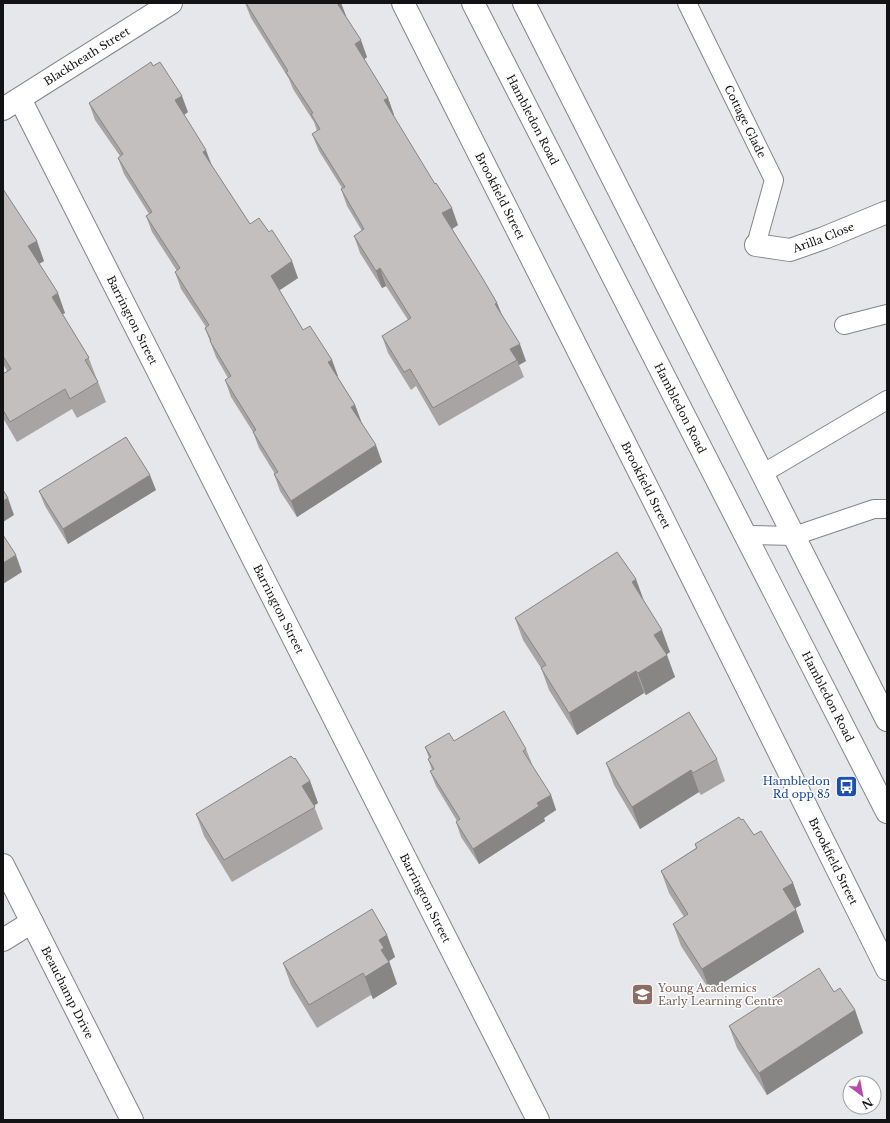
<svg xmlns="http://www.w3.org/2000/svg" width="890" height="1123" font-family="'Libre Baskerville',serif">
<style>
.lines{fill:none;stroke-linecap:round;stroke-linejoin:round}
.service-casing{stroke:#838588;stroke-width:20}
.minor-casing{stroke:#838588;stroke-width:24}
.secondary-casing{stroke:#838588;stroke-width:24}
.service{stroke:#fff;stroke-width:18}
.minor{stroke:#fff;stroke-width:22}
.secondary{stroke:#fff;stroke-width:22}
.wall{fill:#a8a4a3}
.shaded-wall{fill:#888685}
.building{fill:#c3bfbe;stroke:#888685}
.labels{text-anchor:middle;stroke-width:3;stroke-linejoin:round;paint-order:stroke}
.street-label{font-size:11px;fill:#131315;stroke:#fff}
.transit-label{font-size:11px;fill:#164399;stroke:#fff;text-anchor:end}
.education-label{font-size:11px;fill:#785e54;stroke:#fff;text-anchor:start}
</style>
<rect width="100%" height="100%" fill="#e6e7eb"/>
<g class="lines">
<defs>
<g id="service">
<path id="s1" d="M687,3L774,180L756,245"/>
<polyline points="844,325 887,314"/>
<polyline points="762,474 887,400"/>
<polyline points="746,535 794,536 874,509 887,509"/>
</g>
<g id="minor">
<path id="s2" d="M403,3L660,513L887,969"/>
<path id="s3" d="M20,99L538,1120"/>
<path id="s4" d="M3,109L171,3"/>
<path id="s5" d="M756,245L790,250L824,238L887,212"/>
<path id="s6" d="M3,865L132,1120"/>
<polyline points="3,940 32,922"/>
</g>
<g id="secondary">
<path id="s7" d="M473,3L887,812"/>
<polyline points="524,3 887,720"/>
</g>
</defs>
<use href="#service" class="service-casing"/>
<use href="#minor" class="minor-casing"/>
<use href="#secondary" class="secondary-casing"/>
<use href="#service" class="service"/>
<use href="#minor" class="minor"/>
<use href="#secondary" class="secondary"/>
</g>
<g class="wall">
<polygon points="245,3 341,3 346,16 345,16 367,57 364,59 388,98 394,115 393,116 458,225 452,229 497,303 502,315 526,361 519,365 524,377 439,426 416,386 411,390 388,353 382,336 408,320 386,286 382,288 360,253 354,236 362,231 347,206 341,189 342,188 319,151 312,134 317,131 314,122 293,89 289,79 251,18"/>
<polygon points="89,103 188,112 184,115 212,166 250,224 298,278 279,290 303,330 332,360 337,376 355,405 361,421 382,462 297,517 280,491 274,474 275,474 259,448 253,432 231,397 225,380 228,378 216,357 205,328 206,327 181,289 175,272 177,271 152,232 146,216 149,214 124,174 118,158 120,156 95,120"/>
<polygon points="3,189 44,261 39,264 65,313 62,314 88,356 96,377 106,402 77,418 72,409 17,442 3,418 3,374 7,371 3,364"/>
<polygon points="156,490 68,544 45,506 39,491"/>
<polygon points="644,601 670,652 666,655 675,677 646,695 644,693 577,735 549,690 541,668 523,640 515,618"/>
<polygon points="454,741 526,749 532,764 531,765 551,795 556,810 544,818 545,821 479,864 461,837 456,822 457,821 436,786 430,771 432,770 428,759 429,758 425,747"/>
<polygon points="717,759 725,781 701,795 699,792 640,829 614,785 606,763"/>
<polygon points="310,781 318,803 314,806 323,829 232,882 204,836 196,814"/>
<polygon points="741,820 793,883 801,905 795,908 804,932 710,991 681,946 673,924 684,917 669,893 661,871 696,848 695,844"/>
<polygon points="387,935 395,957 389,961 397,984 373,999 371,995 317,1028 291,985 283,963"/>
<polygon points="834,992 855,1010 863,1033 767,1095 737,1048 729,1026"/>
</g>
<g class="shaded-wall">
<polygon points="336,3 341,3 346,16 342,18"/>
<polygon points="361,40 367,57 361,62 355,44"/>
<polygon points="182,96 188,112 181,117 175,100"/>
<polygon points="388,98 394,115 390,118 384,100"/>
<polygon points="206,150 212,166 203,152"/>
<polygon points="452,208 458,225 449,231 442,213"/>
<polygon points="37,241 44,261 35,266 28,246"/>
<polygon points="292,261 298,278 277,292 271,276"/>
<polygon points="380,268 386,286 382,288 376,271"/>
<polygon points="58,293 65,313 59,317 52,297"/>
<polygon points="497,303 504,320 495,304"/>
<polygon points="520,344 526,361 519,365 517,360 510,349"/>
<polygon points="332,360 338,376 334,378 328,362"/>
<polygon points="355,405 361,421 357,424 351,407"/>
<polygon points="376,445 382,462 297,517 291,501"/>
<polygon points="150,475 156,490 68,544 63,529"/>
<polygon points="8,498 14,515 3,522 3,501"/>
<polygon points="16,555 22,572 3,584 3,563"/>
<polygon points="636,579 644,601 632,582"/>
<polygon points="662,630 670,652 662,657 654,635"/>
<polygon points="667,655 675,677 646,695 638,673"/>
<polygon points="636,671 644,693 577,735 569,713"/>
<polygon points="691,770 699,792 640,829 632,807"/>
<polygon points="310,781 318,803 310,808 302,786"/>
<polygon points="551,795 556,810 544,818 545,821 479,864 473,849 537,803"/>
<polygon points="793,883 801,905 791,911 783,889"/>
<polygon points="796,910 804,932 710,991 702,969"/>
<polygon points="387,935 395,957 389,961 397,984 373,999 365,977 381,950 379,940"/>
<polygon points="855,1010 863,1033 767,1095 759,1073"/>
</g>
<g class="building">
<polygon points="246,3 337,3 361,40 355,44 388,98 384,100 435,184 436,183 452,208 442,213 483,279 497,303 495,304 520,344 510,349 517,360 433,408 410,369 404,372 382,336 411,318 380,268 376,271 354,236 364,229 341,189 345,187 312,134 320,129 311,114 313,113 286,72 288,71"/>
<polygon points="151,62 153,66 160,62 182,96 175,100 206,150 203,152 250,224 259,218 269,232 272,230 292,261 271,276 303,330 310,326 332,360 328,362 355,405 351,407 376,445 291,501 274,474 278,472 253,432 256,430 225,380 231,376 210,341 211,340 205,328 209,325 175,272 180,268 146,216 152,212 118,158 123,154 89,103"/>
<polygon points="3,189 37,241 28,246 58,293 52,297 88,356 89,358 85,360 98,382 70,399 65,389 10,422 3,410 3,374 11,369 3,356"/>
<polygon points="126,437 150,475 63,529 39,491"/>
<polygon points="3,490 8,498 3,501"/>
<polygon points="3,535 16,555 3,563"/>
<polygon points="617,552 636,579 632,582 662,630 654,635 667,655 638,673 636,671 569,713 541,668 546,665 515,618"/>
<polygon points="504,711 526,749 523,751 551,795 537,803 539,806 473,849 456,822 460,819 430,771 434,769 428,759 431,757 425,747 449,733 454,741"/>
<polygon points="689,712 717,759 693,773 691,770 632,807 606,763"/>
<polygon points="291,756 294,759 295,758 310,781 302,786 315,807 224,860 196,814"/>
<polygon points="739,817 741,820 743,819 754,835 761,831 793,883 783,889 796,910 702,969 673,924 688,914 661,871 697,848 695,844"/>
<polygon points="372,909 387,935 379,940 384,948 381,950 389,962 365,977 363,973 309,1005 283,963"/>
<polygon points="819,968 834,992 840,988 855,1010 759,1073 729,1026"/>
</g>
<defs>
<symbol id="bus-square" viewBox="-11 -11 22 22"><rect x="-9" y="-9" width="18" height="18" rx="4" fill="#1a4fb4" stroke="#fff"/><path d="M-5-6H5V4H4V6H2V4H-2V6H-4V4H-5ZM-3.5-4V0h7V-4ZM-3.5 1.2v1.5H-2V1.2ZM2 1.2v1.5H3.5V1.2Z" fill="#fff"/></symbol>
<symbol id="school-square" viewBox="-11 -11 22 22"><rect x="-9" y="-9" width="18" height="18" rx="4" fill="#8d6e63" stroke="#fff"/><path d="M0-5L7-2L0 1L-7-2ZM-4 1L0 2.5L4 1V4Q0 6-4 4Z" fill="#fff"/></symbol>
</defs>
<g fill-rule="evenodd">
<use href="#bus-square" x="834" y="774" width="25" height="25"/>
<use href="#school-square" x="630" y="982" width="25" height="25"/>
</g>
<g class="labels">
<g class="street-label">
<text dy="4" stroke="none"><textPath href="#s4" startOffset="99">Blackheath Street</textPath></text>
<text dy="4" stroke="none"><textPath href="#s7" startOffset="131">Hambledon Road</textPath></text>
<text dy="4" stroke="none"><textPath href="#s1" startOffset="132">Cottage Glade</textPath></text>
<text dy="4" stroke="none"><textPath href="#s2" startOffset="216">Brookfield Street</textPath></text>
<text dy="4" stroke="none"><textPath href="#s5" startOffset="70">Arilla Close</textPath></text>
<text dy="4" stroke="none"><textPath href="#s3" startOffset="248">Barrington Street</textPath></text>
<text dy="4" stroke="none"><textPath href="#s7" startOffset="455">Hambledon Road</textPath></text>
<text dy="4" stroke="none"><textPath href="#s2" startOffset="540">Brookfield Street</textPath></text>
<text dy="4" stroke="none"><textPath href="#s3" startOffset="572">Barrington Street</textPath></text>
<text dy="4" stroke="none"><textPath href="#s7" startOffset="779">Hambledon Road</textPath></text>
<text dy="4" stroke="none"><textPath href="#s2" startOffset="960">Brookfield Street</textPath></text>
<text dy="4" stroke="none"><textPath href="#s3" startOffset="896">Barrington Street</textPath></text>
<text dy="4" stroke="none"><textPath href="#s6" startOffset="143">Beauchamp Drive</textPath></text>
</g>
<g class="transit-label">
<text x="830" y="785">Hambledon<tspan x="830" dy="13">Rd opp 85</tspan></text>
</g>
<g class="education-label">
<text x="658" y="992">Young Academics<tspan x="658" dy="13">Early Learning Centre</tspan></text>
</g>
</g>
<rect width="890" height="1123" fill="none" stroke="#131315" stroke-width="8"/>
<g transform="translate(862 1095) rotate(148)"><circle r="19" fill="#ffffff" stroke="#a1a1a1"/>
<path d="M0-3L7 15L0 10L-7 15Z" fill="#b74bab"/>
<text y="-6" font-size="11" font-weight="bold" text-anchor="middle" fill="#131315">N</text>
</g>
</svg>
